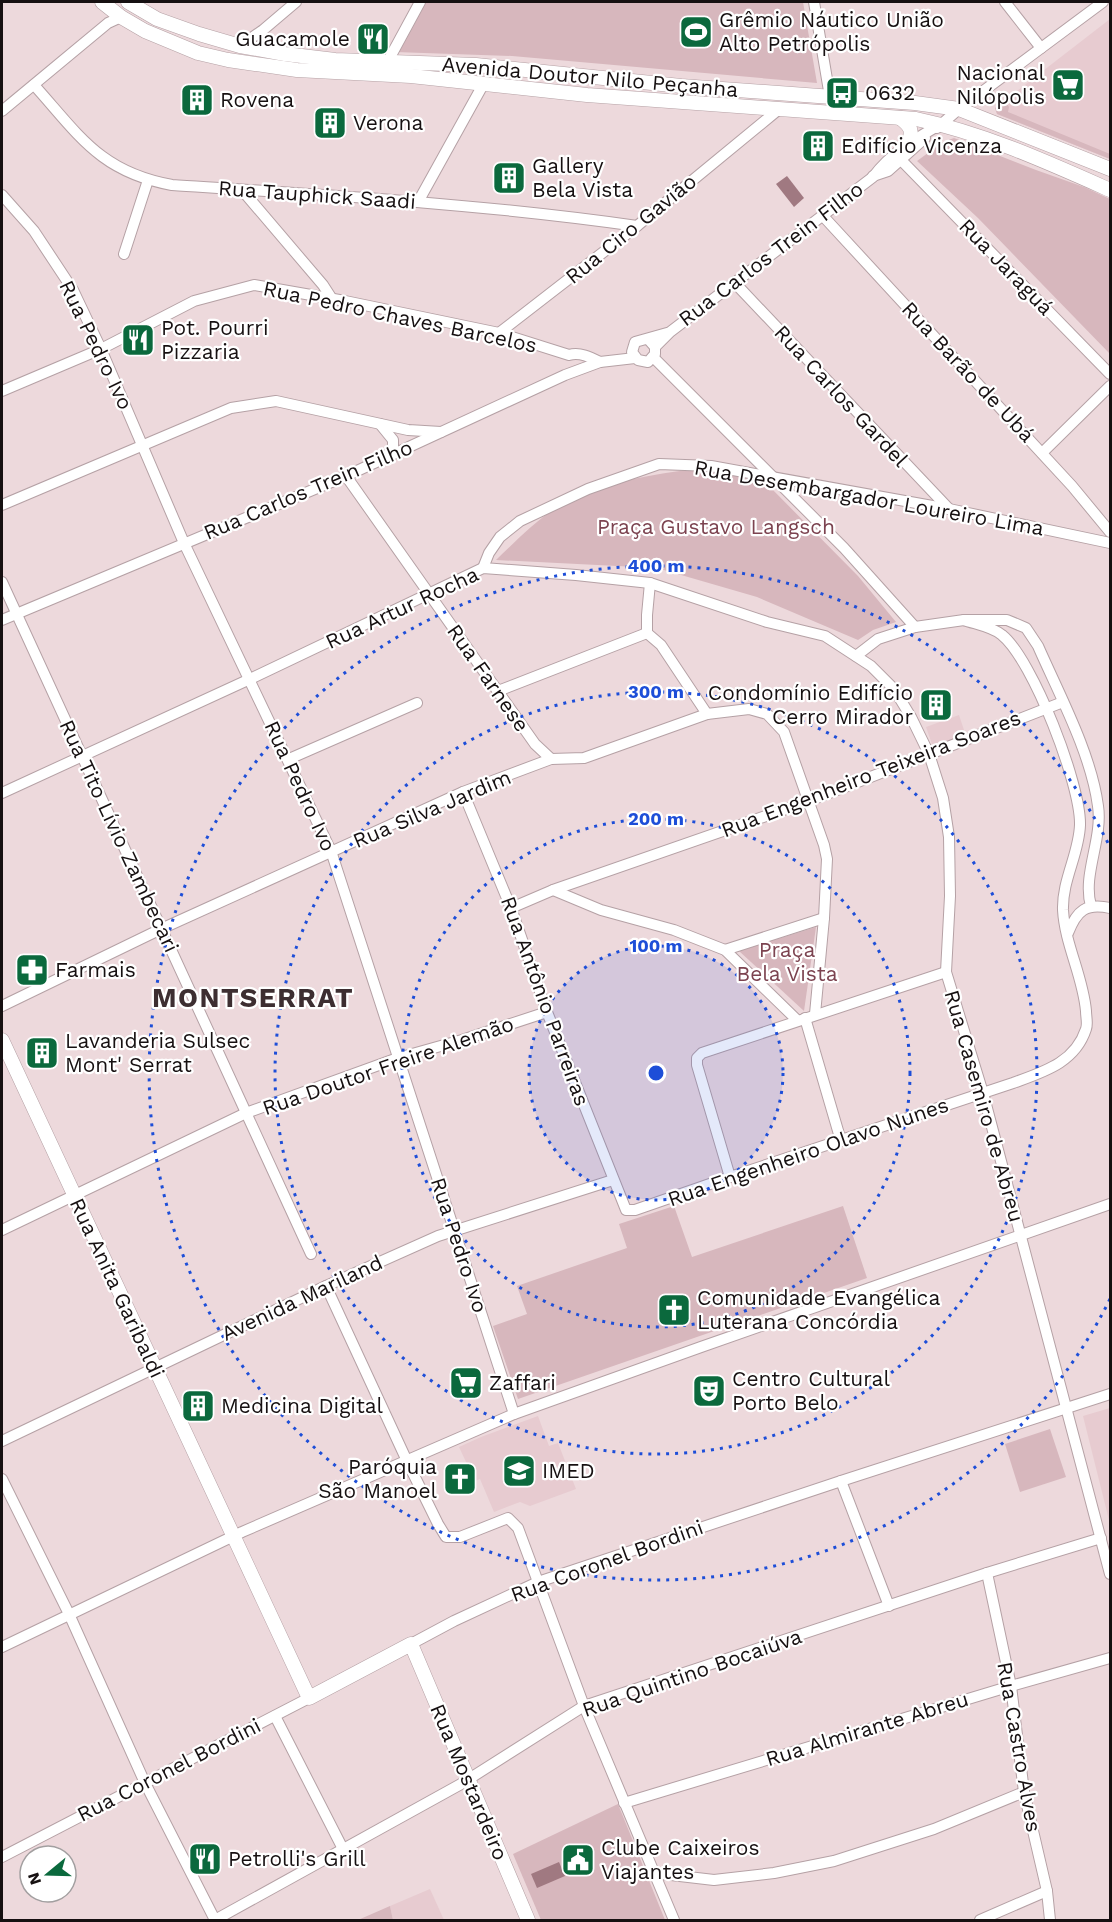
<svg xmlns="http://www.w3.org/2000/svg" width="1112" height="1922" font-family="'Work Sans',sans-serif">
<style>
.built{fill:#e7cbd0}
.green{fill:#d7b7bd}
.water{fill:#a07981}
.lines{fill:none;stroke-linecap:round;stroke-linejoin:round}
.minor-casing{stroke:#b5a1a5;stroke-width:12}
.major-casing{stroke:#b5a1a5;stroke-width:15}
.minor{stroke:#fff;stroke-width:10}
.major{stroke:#fff;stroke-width:14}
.ring{fill:none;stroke:#1d4ed8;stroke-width:3;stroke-dasharray:3 6}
.labels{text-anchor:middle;stroke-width:4.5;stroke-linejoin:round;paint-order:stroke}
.poi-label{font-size:21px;fill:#161011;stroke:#fff;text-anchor:start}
.street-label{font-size:21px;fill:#161011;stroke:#fff}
.park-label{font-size:21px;fill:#7c4350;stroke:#fff}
.district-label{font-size:27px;font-weight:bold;letter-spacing:1.5px;fill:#3d2e31;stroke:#fff}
.centre{fill:#1d4ed8;stroke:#fff;stroke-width:3}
.ring-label{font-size:18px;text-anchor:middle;font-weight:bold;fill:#1d4ed8;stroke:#fff;stroke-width:4.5;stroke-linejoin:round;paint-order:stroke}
</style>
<rect width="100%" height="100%" fill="#edd9dc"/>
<g class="built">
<polygon points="1110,19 1110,159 997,114 995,108"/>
<polygon points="959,715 966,736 933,747 926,727"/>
<polygon points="1110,1408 1110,1524 1083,1416"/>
<polygon points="538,1416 549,1446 558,1443 576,1489 530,1506 520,1502 494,1512 480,1479 475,1481 459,1447 481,1437"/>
<polygon points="430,1889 444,1920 393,1920 390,1906"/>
</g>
<g class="green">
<polygon points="422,2 803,2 817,83 512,56 395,52"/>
<polygon points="1005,101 1009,107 1008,112 1110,154 1110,159 997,114 995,108"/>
<polygon points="954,138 1036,170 1084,187 1110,199 1110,354 978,218 917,161 943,142"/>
<path d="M710,467L768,485L858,576L896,622L873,630L858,640L757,597L657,568L496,560C522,535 553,503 588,491C627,478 670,472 710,467Z"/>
<polygon points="816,927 804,1011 739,951"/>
<polygon points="674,1206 692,1257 843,1206 867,1278 518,1399 493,1326 527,1314 517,1286 627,1248 619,1224"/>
<polygon points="1050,1429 1066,1477 1020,1492 1005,1444"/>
<polygon points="618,1804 665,1920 541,1920 513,1854"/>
<polygon points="390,1906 393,1920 358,1920"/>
</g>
<g class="water">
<polygon points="787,176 804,198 794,207 776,184"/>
<polygon points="559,1862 565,1876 537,1888 531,1874"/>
</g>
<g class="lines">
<defs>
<g id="minor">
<polyline points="814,2 830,97"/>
<polyline points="1005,2 1041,48"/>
<polyline points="240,46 263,30 296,2"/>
<polyline points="388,61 420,2"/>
<path d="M34,85C79,135 100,172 172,185C327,195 483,204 637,226"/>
<polyline points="2,111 108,23 121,17"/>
<polyline points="937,128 959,109 1103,2"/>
<polyline points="901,160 1110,374"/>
<polyline points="873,176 888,171 925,138"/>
<polyline points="242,190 323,285 332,299"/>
<polyline points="2,195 34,231 73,290 101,349 184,543 331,851 514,1414"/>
<polyline points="418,202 484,83"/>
<polyline points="823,216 1072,486 1110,532"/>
<polyline points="124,254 148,180"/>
<polyline points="734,282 949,509"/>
<polyline points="499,333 637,226 778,110"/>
<polyline points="648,339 655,347 655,354 648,362 638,360 632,352 635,342 667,333"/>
<path d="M655,347L670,332L873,177C891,153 915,139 941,124"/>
<polyline points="653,357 844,548 915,627"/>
<path d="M2,391L101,349L194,301L254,285L345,301L499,333L569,355C580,352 590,357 600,362"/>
<polyline points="380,424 393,440 393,447 386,458"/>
<polyline points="1042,453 1110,386"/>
<polyline points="346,476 535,744 551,759"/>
<polyline points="2,505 231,408 276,401 408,430 441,432"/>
<polyline points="483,568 489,553 500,537 520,521 588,489 659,464 711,466 949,509 1110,543"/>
<polyline points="2,582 311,1254"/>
<polyline points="650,583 647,615 647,633 661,645 707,714"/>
<polyline points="2,620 346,476 565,375 600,362 635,358"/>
<path d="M856,656L878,639L915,627L964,620H1007L1026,628L1038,646C1059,694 1091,753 1098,806C1103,839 1082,875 1091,906"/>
<polyline points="498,691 647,633"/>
<polyline points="289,759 417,703"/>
<path d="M463,792L511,908L547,1012L626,1210H635L730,1177L1013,1083C1043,1072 1075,1063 1086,1029C1088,1024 1086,1017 1086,1011C1083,976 1065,945 1063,910C1062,880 1079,854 1080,825C1081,785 1033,660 1002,635C993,627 975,624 964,620"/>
<polyline points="2,793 250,679 483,568 576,575 650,583 767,622 825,636 871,666 894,689 911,717 929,754 943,798 949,837 950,896 946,972 983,1093 1110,1574"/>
<polyline points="553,890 601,910 674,930 725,950 797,1020"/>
<polyline points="511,908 553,890 809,801 1063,702"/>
<path d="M1068,933C1077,910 1086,903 1110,908"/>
<polyline points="725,950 824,918"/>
<polyline points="2,1006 161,929 463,792 551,759 584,758 707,714 749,709 767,714 784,732 824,845 827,859 824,918 815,1014"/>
<polyline points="805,1018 841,1141"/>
<polyline points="730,1177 697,1065 697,1058 702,1053 946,972"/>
<polyline points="2,1230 246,1113 398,1058 462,1040 547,1012"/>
<polyline points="326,1286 407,1461 438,1524 446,1537 460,1537 508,1518 518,1528 584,1706 674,1920"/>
<polyline points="2,1441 326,1286 438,1236 613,1180"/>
<polyline points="2,1479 69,1614 145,1783 215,1920"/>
<polyline points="841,1481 889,1606"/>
<polyline points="987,1573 1011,1686 1024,1792 1047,1891 1050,1920"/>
<polyline points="411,1644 454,1621 538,1582 841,1481 1110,1394"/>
<polyline points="2,1647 242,1532 514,1414 701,1347 1110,1204"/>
<polyline points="275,1716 343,1849"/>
<polyline points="624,1803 1011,1686 1110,1658"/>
<polyline points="2,1857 309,1698"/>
<polyline points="654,1873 714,1880 774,1873 834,1861 934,1829 1024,1792"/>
<polyline points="215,1920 461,1784 584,1706 987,1573 1101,1538"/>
<polyline points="980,1920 1047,1891"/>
</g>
<g id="major">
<path d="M102,2L121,17L145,31L198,53L228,60L297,70L411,76L587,95L916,119C983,133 1047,162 1110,190"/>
<polyline points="128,2 157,19 199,34 240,46 285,54 335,60 476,65 681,86 915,103 959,109 1110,169"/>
<path d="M900,118C911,126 914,132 907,144"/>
<polyline points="2,1040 309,1698 411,1644 528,1920"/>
</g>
</defs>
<use href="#minor" class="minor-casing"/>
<use href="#major" class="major-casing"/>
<use href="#minor" class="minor"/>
<use href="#major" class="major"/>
</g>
<circle cx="656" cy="1073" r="127" fill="#1d4ed8" fill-opacity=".12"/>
<g class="ring">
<circle cx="656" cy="1073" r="127"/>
<circle cx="656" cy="1073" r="254"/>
<circle cx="656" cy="1073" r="381"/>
<path d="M1110 1299A507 507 0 1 1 1110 847"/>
</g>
<defs>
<symbol id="stadium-square" viewBox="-11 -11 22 22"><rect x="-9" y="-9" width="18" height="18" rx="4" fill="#0b693d" stroke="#fff"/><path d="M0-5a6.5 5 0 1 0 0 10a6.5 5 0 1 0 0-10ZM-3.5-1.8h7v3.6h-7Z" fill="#fff"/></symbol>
<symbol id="restaurant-square" viewBox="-11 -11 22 22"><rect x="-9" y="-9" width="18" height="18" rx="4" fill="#0b693d" stroke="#fff"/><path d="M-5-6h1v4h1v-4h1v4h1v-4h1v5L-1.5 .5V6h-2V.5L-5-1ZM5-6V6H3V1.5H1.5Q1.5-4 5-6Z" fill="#fff"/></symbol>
<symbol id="supermarket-square" viewBox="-11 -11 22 22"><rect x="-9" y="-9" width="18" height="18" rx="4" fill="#0b693d" stroke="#fff"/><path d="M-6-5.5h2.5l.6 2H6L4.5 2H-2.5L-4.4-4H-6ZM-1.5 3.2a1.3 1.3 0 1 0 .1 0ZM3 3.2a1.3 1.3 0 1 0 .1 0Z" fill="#fff"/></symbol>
<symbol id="bus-square" viewBox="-11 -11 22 22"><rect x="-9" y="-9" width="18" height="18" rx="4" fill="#0b693d" stroke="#fff"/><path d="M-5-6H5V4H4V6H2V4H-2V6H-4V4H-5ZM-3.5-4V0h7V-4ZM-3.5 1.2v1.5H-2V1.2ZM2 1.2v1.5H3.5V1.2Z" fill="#fff"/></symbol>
<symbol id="building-square" viewBox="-11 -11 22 22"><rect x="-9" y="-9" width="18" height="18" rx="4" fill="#0b693d" stroke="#fff"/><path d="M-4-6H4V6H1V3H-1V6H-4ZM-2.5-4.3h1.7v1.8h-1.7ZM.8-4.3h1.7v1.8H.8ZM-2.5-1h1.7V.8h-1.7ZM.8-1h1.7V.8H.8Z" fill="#fff"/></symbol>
<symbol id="pharmacy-square" viewBox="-11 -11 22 22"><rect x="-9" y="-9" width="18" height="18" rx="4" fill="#0b693d" stroke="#fff"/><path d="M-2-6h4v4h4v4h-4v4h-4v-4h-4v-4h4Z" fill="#fff"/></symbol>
<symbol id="church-square" viewBox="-11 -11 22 22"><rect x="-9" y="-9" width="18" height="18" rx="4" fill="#0b693d" stroke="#fff"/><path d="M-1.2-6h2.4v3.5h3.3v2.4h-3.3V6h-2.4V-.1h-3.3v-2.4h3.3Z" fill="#fff"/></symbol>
<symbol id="theatre-square" viewBox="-11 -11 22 22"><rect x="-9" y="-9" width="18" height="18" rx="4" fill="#0b693d" stroke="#fff"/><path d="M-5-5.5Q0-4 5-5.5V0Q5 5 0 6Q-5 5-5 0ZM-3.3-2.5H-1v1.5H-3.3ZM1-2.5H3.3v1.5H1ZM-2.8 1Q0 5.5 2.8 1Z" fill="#fff"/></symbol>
<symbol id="university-square" viewBox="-11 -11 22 22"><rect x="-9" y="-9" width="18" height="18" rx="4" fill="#0b693d" stroke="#fff"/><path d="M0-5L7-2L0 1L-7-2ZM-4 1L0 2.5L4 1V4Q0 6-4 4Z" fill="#fff"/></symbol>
<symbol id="civic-square" viewBox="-11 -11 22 22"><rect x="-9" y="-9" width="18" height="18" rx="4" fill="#0b693d" stroke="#fff"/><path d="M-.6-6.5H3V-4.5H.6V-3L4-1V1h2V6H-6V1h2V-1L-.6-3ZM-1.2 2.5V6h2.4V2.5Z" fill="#fff"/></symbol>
</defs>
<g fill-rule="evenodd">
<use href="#stadium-square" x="677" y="13" width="38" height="38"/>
<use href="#restaurant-square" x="354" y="20" width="38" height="38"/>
<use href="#supermarket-square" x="1049" y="66" width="38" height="38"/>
<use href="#bus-square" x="823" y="74" width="38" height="38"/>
<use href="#building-square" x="178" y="81" width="38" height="38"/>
<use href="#building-square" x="311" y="104" width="38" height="38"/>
<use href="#building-square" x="799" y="127" width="38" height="38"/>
<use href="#building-square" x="490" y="159" width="38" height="38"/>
<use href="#restaurant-square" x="119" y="321" width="38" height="38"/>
<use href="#building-square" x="917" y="686" width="38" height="38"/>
<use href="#pharmacy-square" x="13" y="951" width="38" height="38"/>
<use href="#building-square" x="23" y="1034" width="38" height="38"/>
<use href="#church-square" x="655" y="1291" width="38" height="38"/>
<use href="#supermarket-square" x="447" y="1364" width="38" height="38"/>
<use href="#theatre-square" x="690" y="1372" width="38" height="38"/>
<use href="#building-square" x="179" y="1387" width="38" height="38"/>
<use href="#university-square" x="500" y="1452" width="38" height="38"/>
<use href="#church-square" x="441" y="1460" width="38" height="38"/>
<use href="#restaurant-square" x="186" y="1840" width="38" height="38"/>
<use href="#civic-square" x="559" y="1841" width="38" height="38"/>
</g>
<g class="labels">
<g class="poi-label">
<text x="719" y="27">Grêmio Náutico União<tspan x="719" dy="24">Alto Petrópolis</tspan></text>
<text x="350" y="46" text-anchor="end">Guacamole</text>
<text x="1045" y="80" text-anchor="end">Nacional<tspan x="1045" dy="24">Nilópolis</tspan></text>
<text x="865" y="100">0632</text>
<text x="220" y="107">Rovena</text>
<text x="353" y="130">Verona</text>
<text x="841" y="153">Edifício Vicenza</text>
<text x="532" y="173">Gallery<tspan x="532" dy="24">Bela Vista</tspan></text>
<text x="161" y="335">Pot. Pourri<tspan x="161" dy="24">Pizzaria</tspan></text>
<text x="913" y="700" text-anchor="end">Condomínio Edifício<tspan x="913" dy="24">Cerro Mirador</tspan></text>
<text x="55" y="977">Farmais</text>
<text x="65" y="1048">Lavanderia Sulsec<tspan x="65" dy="24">Mont' Serrat</tspan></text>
<text x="697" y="1305">Comunidade Evangélica<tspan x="697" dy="24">Luterana Concórdia</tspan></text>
<text x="732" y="1386">Centro Cultural<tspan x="732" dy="24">Porto Belo</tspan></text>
<text x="489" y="1390">Zaffari</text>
<text x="221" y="1413">Medicina Digital</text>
<text x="437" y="1474" text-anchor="end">Paróquia<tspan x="437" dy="24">São Manoel</tspan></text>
<text x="542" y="1478">IMED</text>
<text x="601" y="1855">Clube Caixeiros<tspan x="601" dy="24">Viajantes</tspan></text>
<text x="228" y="1866">Petrolli's Grill</text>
</g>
<g class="street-label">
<text transform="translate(590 77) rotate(5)" y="7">Avenida Doutor Nilo Peçanha</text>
<text transform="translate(317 195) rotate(4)" y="7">Rua Tauphick Saadi</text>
<text transform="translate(631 229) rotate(-39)" y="7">Rua Ciro Gavião</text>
<text transform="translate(771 254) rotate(-37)" y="7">Rua Carlos Trein Filho</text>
<text transform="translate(1006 267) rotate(46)" y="7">Rua Jaraguá</text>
<text transform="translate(400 317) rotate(12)" y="7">Rua Pedro Chaves Barcelos</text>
<text transform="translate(96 345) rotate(64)" y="7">Rua Pedro Ivo</text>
<text transform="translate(968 372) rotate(47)" y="7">Rua Barão de Ubá</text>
<text transform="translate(841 396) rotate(47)" y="7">Rua Carlos Gardel</text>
<text transform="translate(308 490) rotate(-23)" y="7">Rua Carlos Trein Filho</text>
<text transform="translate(869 498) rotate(10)" y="7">Rua Desembargador Loureiro Lima</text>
<text transform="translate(402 608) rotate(-25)" y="7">Rua Artur Rocha</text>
<text transform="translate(488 678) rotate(55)" y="7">Rua Farnese</text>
<text transform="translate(871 774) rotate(-21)" y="7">Rua Engenheiro Teixeira Soares</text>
<text transform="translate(300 786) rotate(65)" y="7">Rua Pedro Ivo</text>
<text transform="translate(432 809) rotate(-23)" y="7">Rua Silva Jardim</text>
<text transform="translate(119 836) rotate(65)" y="7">Rua Tito Lívio Zambecari</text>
<text transform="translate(545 1001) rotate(70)" y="7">Rua Antônio Parreiras</text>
<text transform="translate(388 1066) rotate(-19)" y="7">Rua Doutor Freire Alemão</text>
<text transform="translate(984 1106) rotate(74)" y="7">Rua Casemiro de Abreu</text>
<text transform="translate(808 1152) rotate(-19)" y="7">Rua Engenheiro Olavo Nunes</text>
<text transform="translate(459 1245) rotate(72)" y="7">Rua Pedro Ivo</text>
<text transform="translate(117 1288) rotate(65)" y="7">Rua Anita Garibaldi</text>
<text transform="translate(302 1298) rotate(-25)" y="7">Avenida Mariland</text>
<text transform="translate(607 1561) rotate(-20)" y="7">Rua Coronel Bordini</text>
<text transform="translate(692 1673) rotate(-19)" y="7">Rua Quintino Bocaiúva</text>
<text transform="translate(867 1729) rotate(-17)" y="7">Rua Almirante Abreu</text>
<text transform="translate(1019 1747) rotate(80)" y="7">Rua Castro Alves</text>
<text transform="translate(169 1770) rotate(-27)" y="7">Rua Coronel Bordini</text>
<text transform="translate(469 1782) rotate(67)" y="7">Rua Mostardeiro</text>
</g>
<g class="park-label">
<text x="716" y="534">Praça Gustavo Langsch</text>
<text x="787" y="957">Praça<tspan x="787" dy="24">Bela Vista</tspan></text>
</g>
<g class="district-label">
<text x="253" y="1007">MONTSERRAT</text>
</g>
</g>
<circle cx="656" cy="1073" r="9" class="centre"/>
<g class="ring-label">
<text x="656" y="572">400 m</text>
<text x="656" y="698">300 m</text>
<text x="656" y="825">200 m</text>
<text x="656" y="952">100 m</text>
</g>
<rect width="1112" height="1922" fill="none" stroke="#161011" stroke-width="6"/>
<g transform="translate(48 1874) rotate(251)"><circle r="28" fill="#ffffff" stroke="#a29fa0" stroke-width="1.5"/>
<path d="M0-4.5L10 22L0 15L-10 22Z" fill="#0b693d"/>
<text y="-9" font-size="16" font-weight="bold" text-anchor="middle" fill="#161011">N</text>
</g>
</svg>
